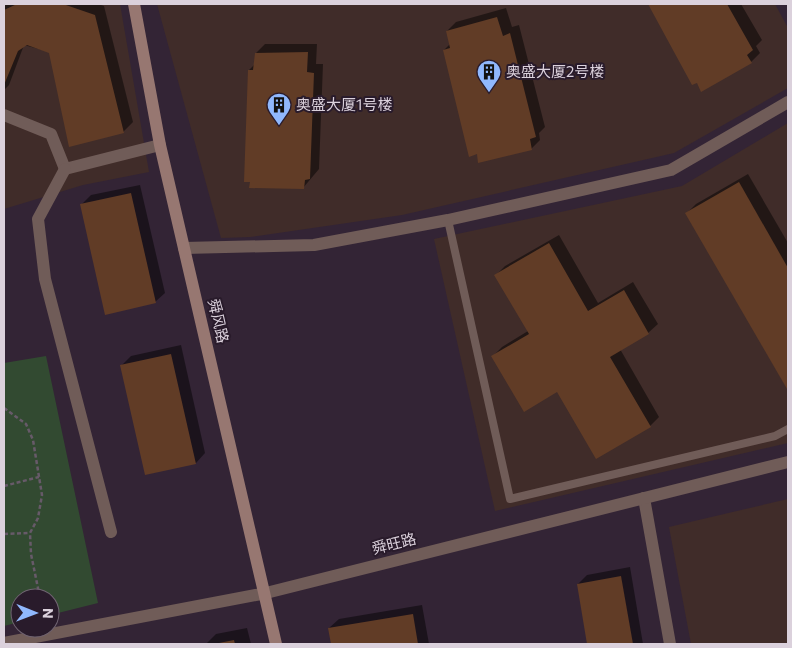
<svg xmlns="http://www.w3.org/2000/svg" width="792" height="648" font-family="Commissioner,'Noto Sans SC',sans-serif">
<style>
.commercial{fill:#402c29}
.green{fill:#324a31}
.shadow{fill:#0007}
.building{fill:#613c26}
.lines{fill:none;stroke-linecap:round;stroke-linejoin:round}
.path{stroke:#675a69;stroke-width:2.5;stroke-dasharray:4 2.5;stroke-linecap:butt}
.lane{stroke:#705c58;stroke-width:8}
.street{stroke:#705c58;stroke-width:12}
.secondary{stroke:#977771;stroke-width:12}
.labels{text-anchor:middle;stroke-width:4;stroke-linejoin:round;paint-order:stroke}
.poi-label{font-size:15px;fill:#dbd1dc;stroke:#291b2b;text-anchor:start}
.street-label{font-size:15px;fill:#dbd1dc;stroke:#291b2b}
</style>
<rect width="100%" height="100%" fill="#332435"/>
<g class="commercial">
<polygon points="4,4 120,4 149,172 83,185 4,209"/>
<polygon points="157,4 775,4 788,28 788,88 674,153 402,215 250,237 221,238"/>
<polygon points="788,123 788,443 495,511 434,239 682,186"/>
<polygon points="788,499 788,644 691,644 669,527"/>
</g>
<polygon class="green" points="46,356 98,603 50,615 50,598 20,598 20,622 4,626 4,363"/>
<g class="shadow">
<polygon points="9,4 98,4 104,6 133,122 123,132 50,52 24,45 9,85 4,90 4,6"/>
<polygon points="649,4 741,4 762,40 756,46 760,53 751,62 693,84"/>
<polygon points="506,8 512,27 519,25 545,127 539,133 540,140 531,149 478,152 444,50 450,44 447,31 456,22"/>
<polygon points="265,44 317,44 316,64 323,64 319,169 303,188 249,70 255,64 256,53"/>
<polygon points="748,174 788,243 787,388 687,213 696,204"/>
<polygon points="140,185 165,293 155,302 82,204 91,195"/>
<polygon points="559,235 598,303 633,282 658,324 648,333 620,349 659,417 650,426 558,391 493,356 502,347 528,331 496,275 505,266"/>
<polygon points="181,345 205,453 196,463 146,474 122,365 131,356"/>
<polygon points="630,567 643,644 588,644 578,584 587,575"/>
<polygon points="422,605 429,644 332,644 329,628 339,619"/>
<polygon points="247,628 251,644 206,644 216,634"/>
</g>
<g class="building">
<polygon points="17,4 63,4 95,15 124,133 69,147 49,53 27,45 18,51 4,85 4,10"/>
<polygon points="648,4 727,4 753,50 747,55 752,63 701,92 697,83 692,85"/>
<polygon points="497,17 503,36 510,33 536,137 530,139 532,150 478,163 477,154 469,157 443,50 450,48 446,31"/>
<polygon points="308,52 307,72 314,73 310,179 305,180 304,189 249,188 250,182 244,182 248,70 253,70 255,53"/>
<polygon points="739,182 788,268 787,389 685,213"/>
<polygon points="131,193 156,303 105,315 80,204"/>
<polygon points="549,243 588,311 624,290 649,334 610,357 651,427 596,459 557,392 524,412 491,356 529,334 494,275"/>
<polygon points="171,354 196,464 145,475 120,365"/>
<polygon points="621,576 633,644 587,644 577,584"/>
<polygon points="413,614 418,644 331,644 328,628"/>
<polygon points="234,640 235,644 219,644 219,643"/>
</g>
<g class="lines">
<g class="path">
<polyline points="4,408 26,424 33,440 42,495 38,518 30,533 31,554 40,598"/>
<polyline points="4,486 39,477"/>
<polyline points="4,534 30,533"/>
</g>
<polyline class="lane" points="448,220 510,499 775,436 788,429"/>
<g class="street">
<polyline points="4,115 51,134 65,169 160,145"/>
<polyline points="65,169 38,219 45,279 111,532"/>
<polyline points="184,248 314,245 448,220 671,170 788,102"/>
<polyline points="644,498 670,644"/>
<polyline points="4,643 266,593 788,462"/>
</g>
<polyline class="secondary" points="134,4 160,145 276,644"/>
</g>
<defs>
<symbol id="building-pin" viewBox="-11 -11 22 30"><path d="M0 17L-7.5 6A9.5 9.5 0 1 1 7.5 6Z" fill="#90b8fd" stroke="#291b2b"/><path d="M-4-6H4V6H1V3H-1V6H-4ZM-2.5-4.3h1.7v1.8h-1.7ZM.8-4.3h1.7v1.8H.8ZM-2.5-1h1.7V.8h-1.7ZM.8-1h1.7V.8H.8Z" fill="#111"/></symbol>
</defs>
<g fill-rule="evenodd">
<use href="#building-pin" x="475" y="58" width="28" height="38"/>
<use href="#building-pin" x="265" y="91" width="28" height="38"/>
</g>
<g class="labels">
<g class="poi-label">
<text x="506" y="77">奥盛大厦2号楼</text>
<text x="296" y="110">奥盛大厦1号楼</text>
</g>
<g class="street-label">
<text transform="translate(218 321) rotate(77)" y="5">舜风路</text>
<text transform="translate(394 544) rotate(-14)" y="5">舜旺路</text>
</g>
</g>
<rect width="792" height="648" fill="none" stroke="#dbd1dc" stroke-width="10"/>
<g transform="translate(35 613) rotate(91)"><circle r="24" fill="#291b2b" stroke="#706472"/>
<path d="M0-4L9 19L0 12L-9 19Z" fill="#90b8fd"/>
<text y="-8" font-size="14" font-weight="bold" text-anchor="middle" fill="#dbd1dc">N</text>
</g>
</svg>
